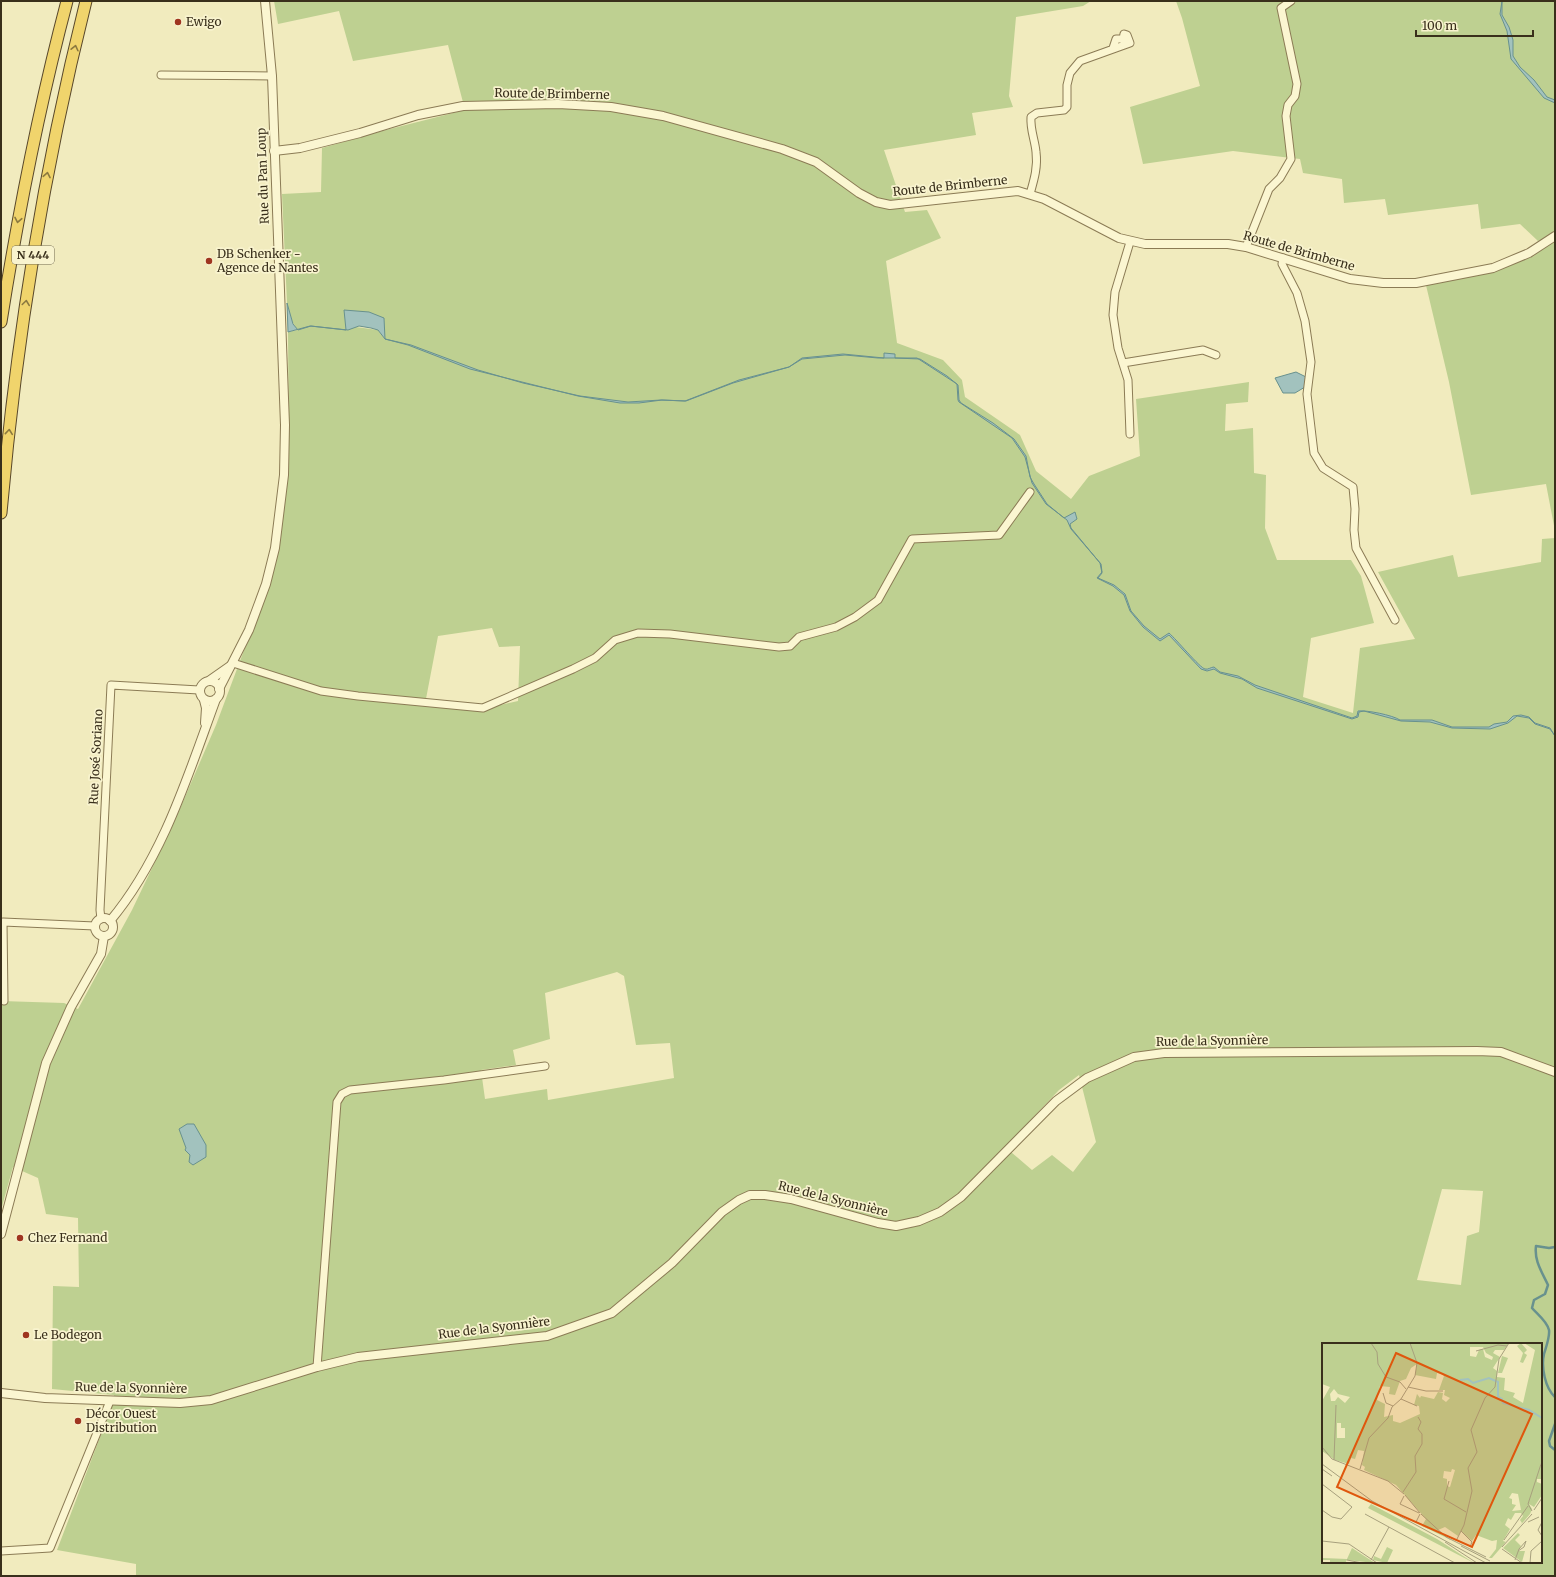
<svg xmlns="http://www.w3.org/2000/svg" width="1556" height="1577" font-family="Merriweather,serif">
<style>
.green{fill:#bed091;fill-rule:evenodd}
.water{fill:#a2c2be;stroke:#68918e}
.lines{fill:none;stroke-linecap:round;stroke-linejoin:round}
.stream{stroke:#68918e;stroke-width:2.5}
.minor-casing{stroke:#8b7b55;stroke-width:9}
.tertiary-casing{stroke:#8b7b55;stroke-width:10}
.trunk-casing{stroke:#58472a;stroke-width:13}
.minor{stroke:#fbf6d1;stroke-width:7}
.tertiary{stroke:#fbf6d1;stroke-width:8}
.trunk{stroke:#f0d46c;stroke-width:11}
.oneway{stroke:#8b793f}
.poi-dot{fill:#9f3520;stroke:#f8f3ce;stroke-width:1.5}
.labels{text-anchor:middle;stroke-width:3.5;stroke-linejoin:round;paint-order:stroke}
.shield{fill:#f8f3ce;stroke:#726a51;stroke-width:1}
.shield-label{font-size:11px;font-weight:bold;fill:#392f1b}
.poi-label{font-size:12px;fill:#392f1b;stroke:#f8f3ce;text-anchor:start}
.street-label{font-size:12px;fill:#392f1b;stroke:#f8f3ce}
.inset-river{fill:none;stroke:#a2c2be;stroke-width:2}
.inset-road{fill:none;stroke:#a7a07d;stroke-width:1}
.view{fill:#df570d;fill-opacity:0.15;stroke:#df570d;stroke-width:2}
.inset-edge{fill:none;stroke:#392f1b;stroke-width:2}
</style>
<rect width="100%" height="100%" fill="#f1ebbe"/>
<g class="green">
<path d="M274,1H1091L1083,6L1016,17L1009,96L1013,107L972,113L976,135L884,150L905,212L927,210L941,238L886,261L897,343L943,360L962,380L965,397L1020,435L1036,471L1071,499L1089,476L1140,456L1136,399L1249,382L1248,402L1226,404L1225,431L1253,428L1254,473L1266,475L1265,528L1277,560H1351L1361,576L1374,623L1311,638L1303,697L1353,713L1360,648L1415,639L1378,572L1453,555L1458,577L1541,562L1542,539L1555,538V1576H136V1564L57,1550L113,1403L114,1395L52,1389L53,1286L79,1287L78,1218L46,1214L38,1178L13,1167L1,1210V1001L64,1003L78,1009L132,910L175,820L216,725L273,573L281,534L289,459L288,332L297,330L292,321L287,303L282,194L321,192L322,148L382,131L465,110L448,45L353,61L339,11L278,24ZM369,312L385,339L378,330L356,327ZM492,628L499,647L520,646L518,701L496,706L425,704L438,636ZM617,972L624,976L636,1045L670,1043L674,1078L548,1100L547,1089L485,1099L481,1070L516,1065L513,1050L550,1039L545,993ZM1079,1075L1096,1142L1073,1172L1052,1155L1032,1170L1005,1147L1059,1090ZM1442,1189L1483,1191L1479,1232L1467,1236L1461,1285L1417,1280ZM1323,1344H1541V1562H1323Z"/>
<polygon points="1176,1 1555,1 1555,531 1546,484 1471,495 1449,382 1425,281 1494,269 1534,256 1549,237 1538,241 1520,224 1481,229 1478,204 1388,215 1385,199 1344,203 1342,179 1303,173 1300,159 1233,151 1143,164 1130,107 1200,86 1182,18"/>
</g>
<g class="water">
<polygon points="1502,1 1502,15 1509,27 1513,40 1513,56 1520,67 1534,80 1547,97 1555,100 1555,103 1544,98 1511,59 1507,31 1500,14"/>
<path d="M287,303L293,324L298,330L311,326L346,330L344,310L369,312L384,318L385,339L411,345L478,370L523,383L580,396L628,402L661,400L685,401L739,380L789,367L802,358L843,354L884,358V353L895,354V358L920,359L947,376L958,385L959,400L961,403L993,423L1014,439L1026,456L1030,477L1034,484L1047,504L1064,518L1075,512L1077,519L1070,524L1071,528L1100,563L1102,573L1098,578L1114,585L1125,594L1131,611L1144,626L1160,639L1169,633C1176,639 1200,668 1205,669C1208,670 1211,667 1214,667L1220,672L1238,676L1255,685L1352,718L1357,716L1358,711C1367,710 1392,715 1400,720H1432L1452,727H1489L1494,724L1507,722L1513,716L1521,715L1529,717L1535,723L1550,728L1555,736L1550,729L1535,724L1529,718L1517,716L1508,723L1490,729L1452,728L1430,722L1401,721L1364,711L1359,712L1358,717L1352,719L1257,688L1242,679L1220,673L1214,669L1207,671L1201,669L1169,635L1160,641L1143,627L1130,611L1124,595L1113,586L1097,578L1102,572L1101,564L1071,529L1067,520L1046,504L1032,483L1025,457L1012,438L959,402L958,400L957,384L917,358H878L845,355L802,359L789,367L733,383L686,401L662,400L639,403H620L578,396L470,369L408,345L385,339L378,330L371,328L359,326L348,330L310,326L288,332Z"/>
<polygon points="1296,372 1306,377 1305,387 1295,393 1283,393 1275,378"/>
<polygon points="187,1124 194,1124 206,1145 206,1157 193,1165 189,1162 190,1155 185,1150 186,1148 179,1129"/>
</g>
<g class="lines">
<g class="stream">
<path d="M1555,1247L1549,1248L1536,1246C1534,1261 1542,1272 1548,1285L1545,1294L1534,1300L1532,1308C1537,1314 1547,1321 1549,1330C1550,1337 1546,1347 1544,1354C1541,1367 1545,1388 1555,1397"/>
<polyline points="1555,1424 1549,1441 1550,1446 1555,1450"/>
</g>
<defs>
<g id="minor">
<polyline points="161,75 272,76"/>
<path d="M1030,194C1034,180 1038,167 1036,152C1035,140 1030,130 1031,117L1037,113L1064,110L1067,107V85L1070,73L1080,61L1130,43L1127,35L1124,34L1123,39H1116L1113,48"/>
<polyline points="1246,247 1269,189 1280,178 1291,159 1286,116 1288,105 1295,96 1297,84 1281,8 1291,1"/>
<polyline points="1283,258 1282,264 1297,293 1305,321 1311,362 1307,394 1314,453 1323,468 1353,487 1355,509 1354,530 1356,548 1395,620"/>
<polyline points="1123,363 1203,350 1216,355"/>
<polyline points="1130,434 1128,380 1118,348 1113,315 1115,292 1130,242"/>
<polyline points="233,663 321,691 358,696 483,708 573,669 595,658 615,640 638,633 670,634 779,647 790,646 799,637 836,627 855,617 878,600 912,539 999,535 1030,492"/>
<polyline points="101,919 100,910 111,685 199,690"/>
<polyline points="4,1001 3,922 95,926"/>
<polyline points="317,1367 337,1102 342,1094 350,1090 444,1080 545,1066"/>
<polyline points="1,1551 50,1548 110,1401"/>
</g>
<g id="tertiary">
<polyline points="274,151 300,148 360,133 418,115 463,106 558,104 611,107 663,116 782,149 816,162 859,193 876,202 890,205 1018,191 1044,199 1119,238 1145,244 1228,244 1246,247 1350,279 1383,283 1416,283 1493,268 1529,253 1555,236"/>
<polyline points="210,680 230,666"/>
<circle cx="210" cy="691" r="10"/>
<polyline points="219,689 249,630 266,584 275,548 284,475 285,425 272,76 265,1"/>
<polyline points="204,700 206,708 205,723"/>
<circle cx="104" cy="927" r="9"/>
<path d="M110,921C163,858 188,775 216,699"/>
<polyline points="1,1234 46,1063 71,1007 101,954 104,936"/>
<polyline points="1,1393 45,1398 180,1403 211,1400 317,1367 358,1357 547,1336 612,1313 672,1263 722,1212 739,1200 750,1195 765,1195 791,1199 878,1223 896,1226 919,1221 940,1212 961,1197 1056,1101 1087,1078 1134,1057 1164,1053 1477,1051 1501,1052 1555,1072"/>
</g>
<g id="trunk">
<path d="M1,322C18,214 39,107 67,1"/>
<path d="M1,513C16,340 44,169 86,1"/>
</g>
</defs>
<use href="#minor" class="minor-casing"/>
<use href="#tertiary" class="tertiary-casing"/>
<use href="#trunk" class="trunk-casing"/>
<use href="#minor" class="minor"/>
<use href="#tertiary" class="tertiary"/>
<use href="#trunk" class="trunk"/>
</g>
<defs><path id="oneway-chevron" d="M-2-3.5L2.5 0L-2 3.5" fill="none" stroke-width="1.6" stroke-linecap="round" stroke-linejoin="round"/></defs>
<g class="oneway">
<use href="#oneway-chevron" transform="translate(75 48) rotate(-77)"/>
<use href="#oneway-chevron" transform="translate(47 175) rotate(-79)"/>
<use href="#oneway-chevron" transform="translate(18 220) rotate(101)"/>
<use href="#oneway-chevron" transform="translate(26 303) rotate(-82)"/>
<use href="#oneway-chevron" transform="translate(9 432) rotate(-84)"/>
</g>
<g class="poi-dot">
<circle cx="178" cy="22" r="4"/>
<circle cx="209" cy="261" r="4"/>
<circle cx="20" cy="1238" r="4"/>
<circle cx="26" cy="1335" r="4"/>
<circle cx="78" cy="1421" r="4"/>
</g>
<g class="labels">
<rect class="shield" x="12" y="246" width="42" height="18" rx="3"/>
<g class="shield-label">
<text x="33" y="259">N 444</text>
</g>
<g class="poi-label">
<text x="186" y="26">Ewigo</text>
<text x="217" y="258">DB Schenker -<tspan x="217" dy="14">Agence de Nantes</tspan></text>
<text x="28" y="1242">Chez Fernand</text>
<text x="34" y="1339">Le Bodegon</text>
<text x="86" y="1418">Décor Ouest<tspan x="86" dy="14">Distribution</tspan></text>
</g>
<g class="street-label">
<text transform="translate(552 94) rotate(1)" y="4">Route de Brimberne</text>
<text transform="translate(263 176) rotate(-92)" y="4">Rue du Pan Loup</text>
<text transform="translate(950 186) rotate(-6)" y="4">Route de Brimberne</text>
<text transform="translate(1299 251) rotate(16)" y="4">Route de Brimberne</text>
<text transform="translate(96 757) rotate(-87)" y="4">Rue José Soriano</text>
<text transform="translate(1212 1041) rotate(-1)" y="4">Rue de la Syonnière</text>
<text transform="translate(833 1199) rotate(14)" y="4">Rue de la Syonnière</text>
<text transform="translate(494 1328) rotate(-7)" y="4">Rue de la Syonnière</text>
<text transform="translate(131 1388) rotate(1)" y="4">Rue de la Syonnière</text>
</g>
</g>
<g transform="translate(1322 1343)">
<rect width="220" height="220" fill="#f1ebbe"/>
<path d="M0,0H187L182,7H173L171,10L178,14L171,25L175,28V34L183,35L182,47L193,50L191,54L201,60L213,7L202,0H220V116L218,123L220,124V136H215V139L220,141V152L212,164L207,161L210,166L208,171L170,215H167L174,206L175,197L170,198L154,192L150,198L139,188L136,193L123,184L116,187L129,197L100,183L104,176L74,142L42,127L43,124L40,122L42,108L36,107L33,116L29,115L27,121L13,117L0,108V58L8,44L0,41ZM148,4H161L164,10L171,14L170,17L163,14L161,6L157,7L154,14L148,13ZM95,21L93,32L114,36L115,30L120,31L122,33L117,47H123L122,52L128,55L124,59L120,56L121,50L116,49L112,56L99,53L98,55L95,51L92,62L97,63L98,71L78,80L71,78V72L62,74L63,61L55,57L58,43L68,44L67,51L73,52L78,38L84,36L89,25ZM12,46L16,51L28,54L23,60L16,54L13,58H9L8,51ZM15,80H19V85H23V95H15ZM130,126L133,127L128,144L125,143V136L121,135L122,128L129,129ZM190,150L196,151L199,167L190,168L194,162L190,161V156L187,155ZM193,170H199L201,173L198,177L200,180L184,199L181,198L188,186L183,182L186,175L189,177ZM199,0L205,7L202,10L205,12L201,20L198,19L201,10L195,3ZM180,13L186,15L180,30H176ZM49,161L115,196L152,220L46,165ZM196,190L198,192L193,197L199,203L196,208H203L200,219L181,205ZM65,204L71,207L65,220L51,217L52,213L59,216ZM30,205L53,220L25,217L23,220H8V217H0L1,215L25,216Z" fill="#bed091" fill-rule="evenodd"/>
<path class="inset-river" d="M138,37L146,36L151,40L167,35L176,39V54L180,56L181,60L207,67L220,75"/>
<path class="inset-road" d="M49,0L55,9L56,21L64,34L78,39L84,46M154,8L176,2L185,3M86,44L104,48H121M61,50L64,60L71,63M79,56L95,63M0,104L10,116L66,138L82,151M12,117L14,62M0,121L50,158L164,220M0,126L10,133M38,126L47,95L66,75L70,64L79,56L93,33L95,20L88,0M127,138L122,156L144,169M0,141L30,164L19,176L10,174L0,167M81,149L94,129L93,113L100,101V91L96,86L99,79L96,74M83,152L98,170M82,153L78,161L97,170M212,167L220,155M210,168L206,161L220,118M43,171L133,220M98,171L94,179L101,182M99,171L124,194L164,214M206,179L217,174M220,179L216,187L220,193M139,188L150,199L148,204M182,197L206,163M0,198L27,201L55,220M134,198L142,182L150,148L146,125L155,109L149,87L163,55L173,44L177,16L187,0M123,199L155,220M139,203L168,218M180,204L210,171M180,206L200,220M25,217L40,220M49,217L67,184M193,217L197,206L204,198L202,204L196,208M208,220L209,208L220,198"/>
<path class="view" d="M74,10L210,71L150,204L15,144Z"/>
<rect width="220" height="220" class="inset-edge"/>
</g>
<rect width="1556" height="1577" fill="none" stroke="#392f1b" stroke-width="4"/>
<path d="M1416 30v6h117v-6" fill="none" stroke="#392f1b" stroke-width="2"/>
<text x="1422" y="30" font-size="12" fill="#392f1b" stroke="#f8f3ce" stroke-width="3" paint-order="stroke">100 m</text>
</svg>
